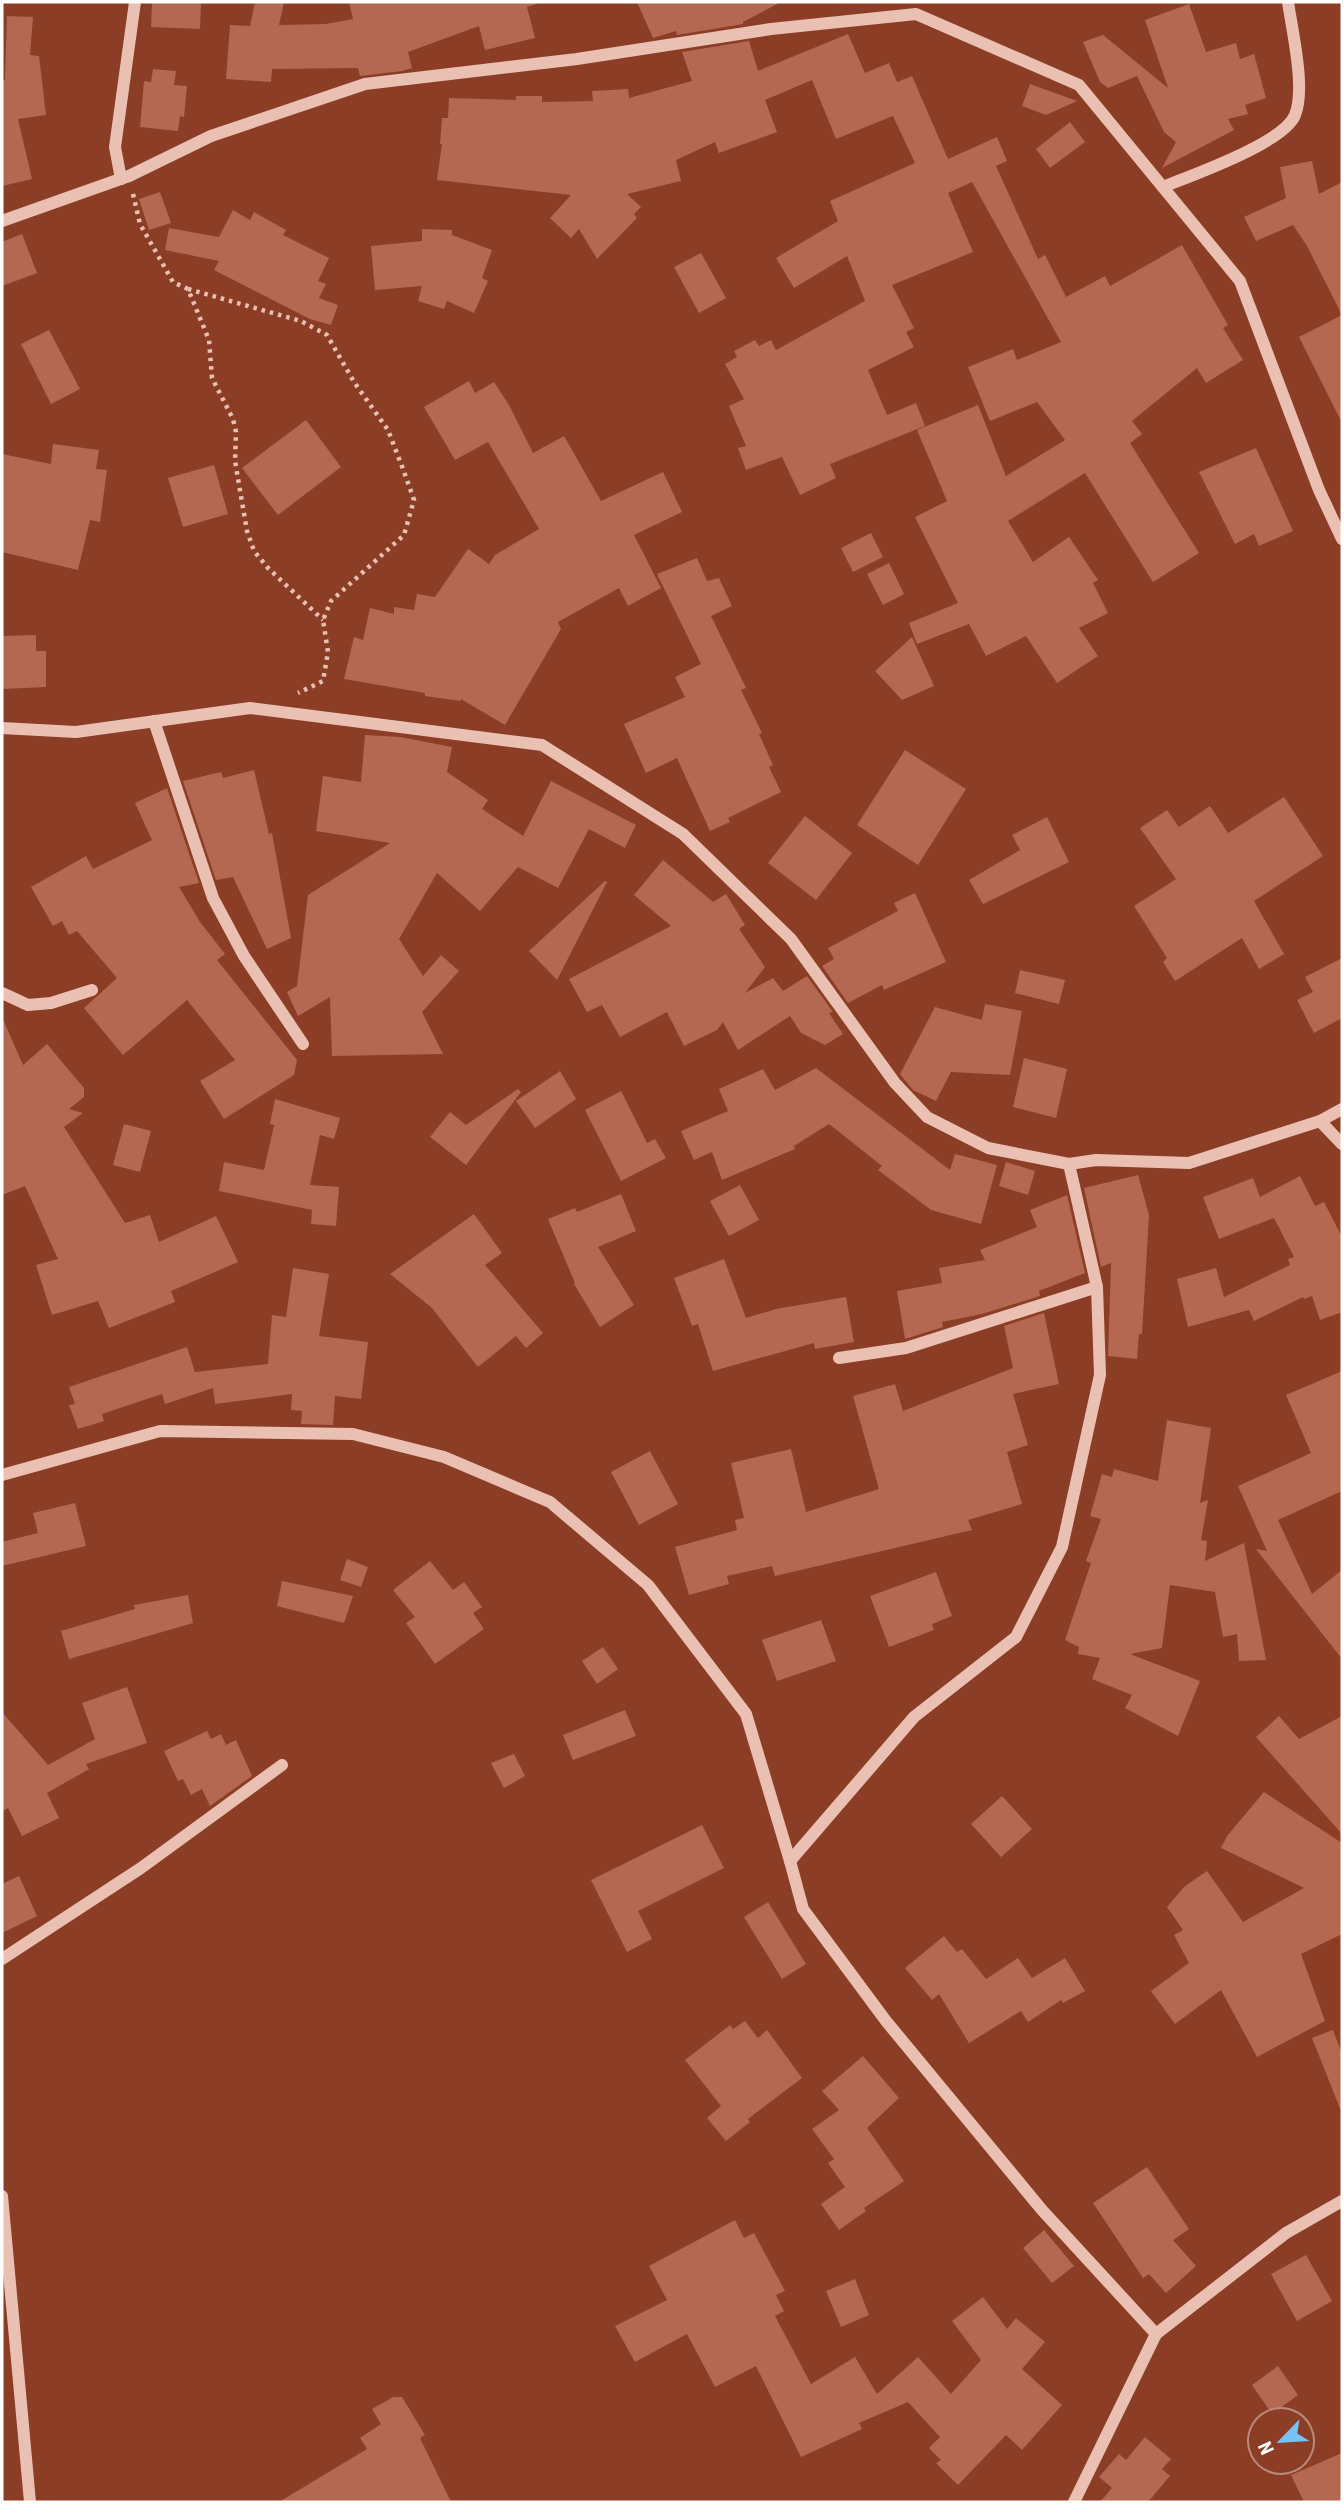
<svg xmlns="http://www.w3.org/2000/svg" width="1344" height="2504" font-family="'Roboto Condensed',sans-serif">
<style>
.building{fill:#b46851}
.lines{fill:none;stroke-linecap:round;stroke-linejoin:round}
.path{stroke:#eac0b3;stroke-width:4.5;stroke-dasharray:3.5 5;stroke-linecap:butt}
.minor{stroke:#eac0b3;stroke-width:12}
</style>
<rect width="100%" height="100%" fill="#8b3e25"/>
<g class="building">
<polygon points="152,2 201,3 200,29 151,27"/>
<polygon points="255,2 284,2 279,25 326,24 353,19 349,2 535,2 536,4 527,7 535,38 485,50 479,26 408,52 412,68 402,71 360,76 358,68 272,69 271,82 226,79 230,25 250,26"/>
<polygon points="637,2 781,2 743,22 743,24 677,35 676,31 653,38"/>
<polygon points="1189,4 1206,52 1236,43 1240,59 1254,54 1266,98 1245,105 1248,114 1228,119 1234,130 1162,168 1176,142 1164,132 1137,76 1108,88 1100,82 1083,42 1103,35 1168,88 1145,20"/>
<polygon points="7,16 33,17 30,55 39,56 46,115 18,119 32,179 2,186 2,80 5,80"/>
<polygon points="848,34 865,73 889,63 897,82 912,76 948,159 997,137 1007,161 996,166 1038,259 1045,255 1066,297 1105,276 1110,286 1182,245 1228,325 1223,328 1243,360 1206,383 1197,368 1132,421 1142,434 1130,443 1199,553 1153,582 1085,473 1008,521 1033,562 1069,537 1098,580 1093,583 1108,613 1079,628 1098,656 1057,683 1026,636 986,656 969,624 917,644 909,623 958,603 915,517 947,501 917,430 978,405 1006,476 1065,440 1037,402 990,421 968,367 1013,349 1017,360 1061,342 972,182 948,193 973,252 892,285 914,328 906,332 914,347 868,370 887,415 916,403 925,426 830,464 836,478 800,495 782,457 746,470 738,448 746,446 729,406 744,399 725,364 737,357 734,351 755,340 759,346 771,340 776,350 865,301 847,256 794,288 776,258 838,221 830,201 915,163 893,116 836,139 812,80 765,100 777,132 719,153 715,142 676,160 681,181 627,194 641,207 634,214 637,218 597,259 579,229 571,238 550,218 571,195 437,180 442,144 440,144 442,118 448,118 449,98 516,100 516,96 542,96 542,102 593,101 592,91 628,89 629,98 692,81 682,52 749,41 758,71"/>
<polygon points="153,69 176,71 174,85 187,86 184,117 180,116 178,131 140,127 144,81 151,82"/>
<polygon points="1030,84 1077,101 1046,115 1022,106"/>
<polygon points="1070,122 1085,142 1050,168 1036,149"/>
<polygon points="1312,161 1319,194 1342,182 1342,423 1299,337 1342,315 1307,246 1293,225 1256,241 1244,217 1286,198 1280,167"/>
<polygon points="160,192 171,223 149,230 139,199"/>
<polygon points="233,210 250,220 254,212 286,230 283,235 329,258 318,281 326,284 319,298 338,305 331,325 310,319 214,270 219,261 165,250 169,228 219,237"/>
<polygon points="422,229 452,230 452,235 492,250 482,278 488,281 474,313 447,301 444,309 418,301 422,286 375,290 371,246 422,241"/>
<polygon points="22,234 37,273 2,286 2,242"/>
<polygon points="701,253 726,298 699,313 674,267"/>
<polygon points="49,330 80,389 51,404 21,344"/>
<polygon points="469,381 475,393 494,382 509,405 533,453 564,436 601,501 663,472 682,512 634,535 661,588 628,606 619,588 558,622 561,629 505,725 461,699 461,701 425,696 425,693 344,679 354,637 363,640 370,608 394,614 394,607 414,610 417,594 435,597 468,549 489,564 495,555 539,529 488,442 455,460 424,407"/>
<polygon points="306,420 341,467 278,515 242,468"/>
<polygon points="53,444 99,450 96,469 107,470 100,522 90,520 78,570 2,552 2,454 51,464"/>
<polygon points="1256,448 1293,531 1259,546 1254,534 1235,544 1199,472"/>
<polygon points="214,465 228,514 183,527 168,478"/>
<polygon points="871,533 883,557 853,572 841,548"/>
<polygon points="697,558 707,581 719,578 732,606 711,616 746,688 741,690 762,733 759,734 773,765 769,767 781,792 728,818 730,822 710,831 677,758 646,773 624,724 685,697 675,677 701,664 657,574"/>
<polygon points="889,563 904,594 883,605 867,574"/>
<polygon points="36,635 36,651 46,651 46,687 2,689 2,636"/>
<polygon points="912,637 934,686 902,700 875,671"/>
<polygon points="365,735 400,737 452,747 447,772 488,800 482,809 523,836 551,781 636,825 625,848 589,829 558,888 518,867 480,911 437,873 399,939 423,976 441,955 459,971 422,1012 443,1054 332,1056 330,997 298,1016 287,992 297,986 308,895 390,843 316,831 323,776 361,782"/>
<polygon points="905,750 966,789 918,865 857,825"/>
<polygon points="254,770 269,834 272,833 291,938 267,949 233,877 216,880 183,781 221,772 223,778"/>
<polygon points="167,788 199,883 179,887 200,922 225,954 217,960 297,1060 294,1075 224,1119 200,1081 235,1060 187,1000 123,1055 84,1008 117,978 77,931 69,935 62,921 53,926 31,887 86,856 93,869 152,840 135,803"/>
<polygon points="1284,797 1323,856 1254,901 1284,954 1259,969 1242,938 1175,981 1163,962 1167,958 1134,906 1176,879 1140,828 1167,810 1179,827 1210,806 1228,833"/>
<polygon points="805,816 852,853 816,900 768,863"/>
<polygon points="1047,817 1069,862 983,904 969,880 1020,850 1012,835"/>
<polygon points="663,860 713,902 726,894 745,925 739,929 765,967 745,993 773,978 783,991 807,976 833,1012 829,1013 843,1034 825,1045 801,1033 790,1016 738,1050 723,1022 717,1030 684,1046 667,1012 620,1037 602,1005 587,1012 569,979 671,926 634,895"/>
<polygon points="605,881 607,882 557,980 529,951"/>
<polygon points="915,893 946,962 884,990 882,985 848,1003 822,966 834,959 828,948 898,911 894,903"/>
<polygon points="1342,958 1342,1018 1314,1033 1297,1000 1313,992 1305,977"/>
<polygon points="1020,970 1065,980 1059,1004 1015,993"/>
<polygon points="985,1004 1022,1011 1010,1075 951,1072 936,1101 913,1090 900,1074 935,1007 982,1020"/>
<polygon points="2,1017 23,1065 47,1044 84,1088 84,1097 69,1109 83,1113 64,1127 125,1223 150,1215 159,1242 216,1216 238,1262 171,1291 175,1302 109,1328 98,1301 52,1315 36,1265 58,1259 25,1186 2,1195"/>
<polygon points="1024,1058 1067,1069 1056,1118 1013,1107"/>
<polygon points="816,1068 950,1170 955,1154 997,1165 981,1224 931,1210 878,1170 882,1166 829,1124 794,1146 795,1149 722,1180 712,1152 694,1160 681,1131 728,1111 719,1089 763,1069 775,1090"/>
<polygon points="560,1071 576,1099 535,1128 516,1101"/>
<polygon points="518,1089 521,1092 466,1165 430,1137 450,1112 466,1125"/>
<polygon points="621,1091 647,1143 655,1139 666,1158 621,1181 585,1110"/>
<polygon points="275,1099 340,1118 334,1139 320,1135 310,1185 339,1187 336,1226 311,1224 312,1210 219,1191 224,1162 264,1170 274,1125 270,1124"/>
<polygon points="124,1124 151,1131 140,1172 113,1165"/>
<polygon points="1006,1162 1035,1171 1028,1195 999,1186"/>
<polygon points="1138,1175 1149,1215 1142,1334 1139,1334 1137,1359 1108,1356 1111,1263 1101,1267 1084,1188"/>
<polygon points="1300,1176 1315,1206 1324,1202 1342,1237 1342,1312 1320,1320 1312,1296 1304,1299 1303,1297 1254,1321 1249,1310 1188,1327 1177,1279 1216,1268 1224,1297 1290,1265 1288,1259 1294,1257 1274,1218 1219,1239 1203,1197 1253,1178 1260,1197"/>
<polygon points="740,1185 759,1220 729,1236 710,1201"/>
<polygon points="621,1194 636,1231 598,1247 634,1305 600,1327 574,1284 575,1283 548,1219 575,1208 577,1212"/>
<polygon points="1067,1195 1085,1273 1039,1291 1040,1296 982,1314 942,1322 943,1327 905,1339 897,1291 942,1283 939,1268 985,1260 980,1250 1037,1227 1030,1210"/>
<polygon points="474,1214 502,1253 485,1265 543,1333 526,1348 516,1336 478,1367 432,1308 390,1274"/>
<polygon points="724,1259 746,1318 776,1309 846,1297 854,1342 815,1349 814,1343 713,1371 698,1324 692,1326 674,1278"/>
<polygon points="293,1268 329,1274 319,1336 368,1342 361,1399 335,1396 333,1425 301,1424 302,1411 291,1410 292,1394 215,1404 213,1388 165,1404 162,1394 102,1414 104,1421 78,1429 69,1405 75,1404 69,1387 187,1347 195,1372 268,1364 272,1315 286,1317"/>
<polygon points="1044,1313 1059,1384 1013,1394 1028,1445 1007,1452 1022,1504 968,1520 972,1530 775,1576 772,1566 727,1576 729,1584 689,1595 675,1547 737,1530 735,1520 744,1518 731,1463 791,1449 806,1512 879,1489 853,1396 895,1384 903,1411 1013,1368 1004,1326"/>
<polygon points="1342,1371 1342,1491 1278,1520 1312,1594 1342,1570 1342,1659 1256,1549 1267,1551 1238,1486 1311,1453 1286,1395"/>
<polygon points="1167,1420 1211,1428 1200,1503 1208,1500 1201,1540 1207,1541 1205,1561 1244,1543 1266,1660 1239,1661 1237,1634 1223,1637 1215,1592 1170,1585 1162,1648 1130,1654 1200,1681 1178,1736 1125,1708 1132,1695 1092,1679 1100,1658 1078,1654 1079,1647 1065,1640 1091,1563 1086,1561 1101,1519 1090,1516 1102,1474 1112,1477 1114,1469 1158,1481"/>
<polygon points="650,1451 678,1504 639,1525 611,1472"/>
<polygon points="75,1503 86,1546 2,1566 2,1542 38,1533 33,1513"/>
<polygon points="347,1559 368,1567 361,1587 340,1580"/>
<polygon points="430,1561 453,1590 464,1582 482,1607 473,1613 484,1629 435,1664 406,1623 415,1617 393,1590"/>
<polygon points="936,1572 952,1616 932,1624 934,1630 889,1647 870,1596"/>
<polygon points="282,1581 353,1596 344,1623 277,1606"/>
<polygon points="188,1595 193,1623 69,1659 61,1631 135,1609 134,1605"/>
<polygon points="821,1620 836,1661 777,1681 762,1640"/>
<polygon points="603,1647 618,1669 597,1684 582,1661"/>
<polygon points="127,1687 147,1743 86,1764 89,1769 47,1793 59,1818 22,1836 8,1808 2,1811 2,1712 48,1765 95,1739 82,1703"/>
<polygon points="625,1710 636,1736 573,1760 563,1735"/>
<polygon points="1279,1716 1299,1739 1342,1716 1342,1834 1256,1737"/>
<polygon points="207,1731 211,1739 221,1734 226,1745 236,1740 252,1776 210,1806 202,1789 191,1795 183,1779 178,1781 164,1751"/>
<polygon points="514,1754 525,1776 504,1788 491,1763"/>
<polygon points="1264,1792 1342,1843 1342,1934 1301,1954 1325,2021 1257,2057 1221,1990 1175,2024 1151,1991 1189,1963 1174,1935 1183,1930 1167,1907 1184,1887 1207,1871 1243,1922 1304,1888 1221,1848 1227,1836"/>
<polygon points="1002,1796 1032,1829 1001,1857 971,1824"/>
<polygon points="702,1825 724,1868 638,1911 652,1939 627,1952 591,1880"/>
<polygon points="19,1876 37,1916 2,1933 2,1884"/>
<polygon points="768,1902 806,1964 782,1979 744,1917"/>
<polygon points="944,1936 957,1952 962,1949 986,1979 1018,1958 1032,1978 1065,1958 1085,1991 1063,2003 1061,2000 1028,2022 1021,2011 969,2043 939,1994 932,2000 905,1968"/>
<polygon points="745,2021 758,2038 767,2030 802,2078 748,2119 750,2122 726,2141 707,2118 721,2106 685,2060 730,2025 733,2029"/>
<polygon points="1333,2030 1342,2054 1341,2111 1312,2038"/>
<polygon points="863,2056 899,2098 867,2128 904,2181 864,2208 866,2211 839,2230 821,2204 845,2187 828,2163 834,2159 812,2129 839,2110 822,2091"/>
<polygon points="1147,2167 1189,2229 1173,2240 1196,2266 1166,2293 1149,2274 1143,2278 1093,2203"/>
<polygon points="735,2220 744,2238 754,2233 785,2291 776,2295 784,2311 775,2316 811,2384 855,2357 877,2394 918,2357 951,2394 981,2360 952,2321 983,2297 1007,2329 1016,2318 1045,2342 1022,2369 1062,2405 1022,2450 1006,2435 958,2485 936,2463 941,2460 929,2448 940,2437 908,2402 859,2423 862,2429 801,2457 756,2366 715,2387 687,2334 635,2362 615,2326 667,2300 649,2266"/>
<polygon points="1044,2230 1074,2266 1052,2283 1023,2248"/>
<polygon points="1306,2255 1332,2301 1297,2321 1271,2274"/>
<polygon points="855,2279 869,2315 841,2327 826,2291"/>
<polygon points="1278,2366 1298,2395 1272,2414 1252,2385"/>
<polygon points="393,2397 402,2397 425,2435 420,2438 451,2502 279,2502 367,2449 360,2438 381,2424 372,2409"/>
<polygon points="1145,2437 1171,2459 1162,2469 1170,2476 1148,2502 1100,2502 1112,2488 1099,2477 1119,2454 1126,2460"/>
<polygon points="1342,2453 1342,2502 1304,2502 1291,2475"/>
</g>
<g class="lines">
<g class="path">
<polyline points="133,194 140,224 173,282 188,289 209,340 212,378 233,419 236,432 235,461 247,531 254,551 268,568 323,620"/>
<polyline points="188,289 301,321 327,335 354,382 388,430 403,469 414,500 404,535 331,601 323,620 328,652 323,681 298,693"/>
</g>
<g class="minor">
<polyline points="121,179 115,147 135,2"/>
<path d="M1163,187C1192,175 1284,143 1295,115C1306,89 1292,30 1288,2"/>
<polyline points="2,221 129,176 211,136 365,84 577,59 771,29 916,14 1079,85 1240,281 1319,490 1342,539"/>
<polyline points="154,721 213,898 244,956 303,1044"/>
<polyline points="2,728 76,732 250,708 542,745 683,834 791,939 895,1083 927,1117 988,1148 1069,1164 1096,1160 1189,1163 1320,1121 1342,1109"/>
<polyline points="2,993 28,1005 51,1003 92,990"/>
<polyline points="1320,1121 1342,1144"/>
<polyline points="1069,1164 1097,1287 1100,1375 1062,1547 1016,1637 914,1717 790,1861 803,1909 886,2021 1042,2210 1156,2334"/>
<polyline points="839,1358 906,1348 1097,1287"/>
<polyline points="2,1475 160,1431 353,1434 444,1457 550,1502 648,1585 746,1714 790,1861"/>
<polyline points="2,1959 141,1868 282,1765"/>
<polyline points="2,2196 30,2502"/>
<polyline points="1074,2502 1156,2334 1286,2233 1342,2201"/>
</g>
</g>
<rect width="1344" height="2504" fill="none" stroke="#ffffff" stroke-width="7"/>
<g transform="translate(1281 2441) rotate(245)"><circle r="33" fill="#8b3e25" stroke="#b98b7c" stroke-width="2"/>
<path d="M0-5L12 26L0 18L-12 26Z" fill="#77c2f4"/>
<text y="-10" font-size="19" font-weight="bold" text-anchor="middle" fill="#ffffff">N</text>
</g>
</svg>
